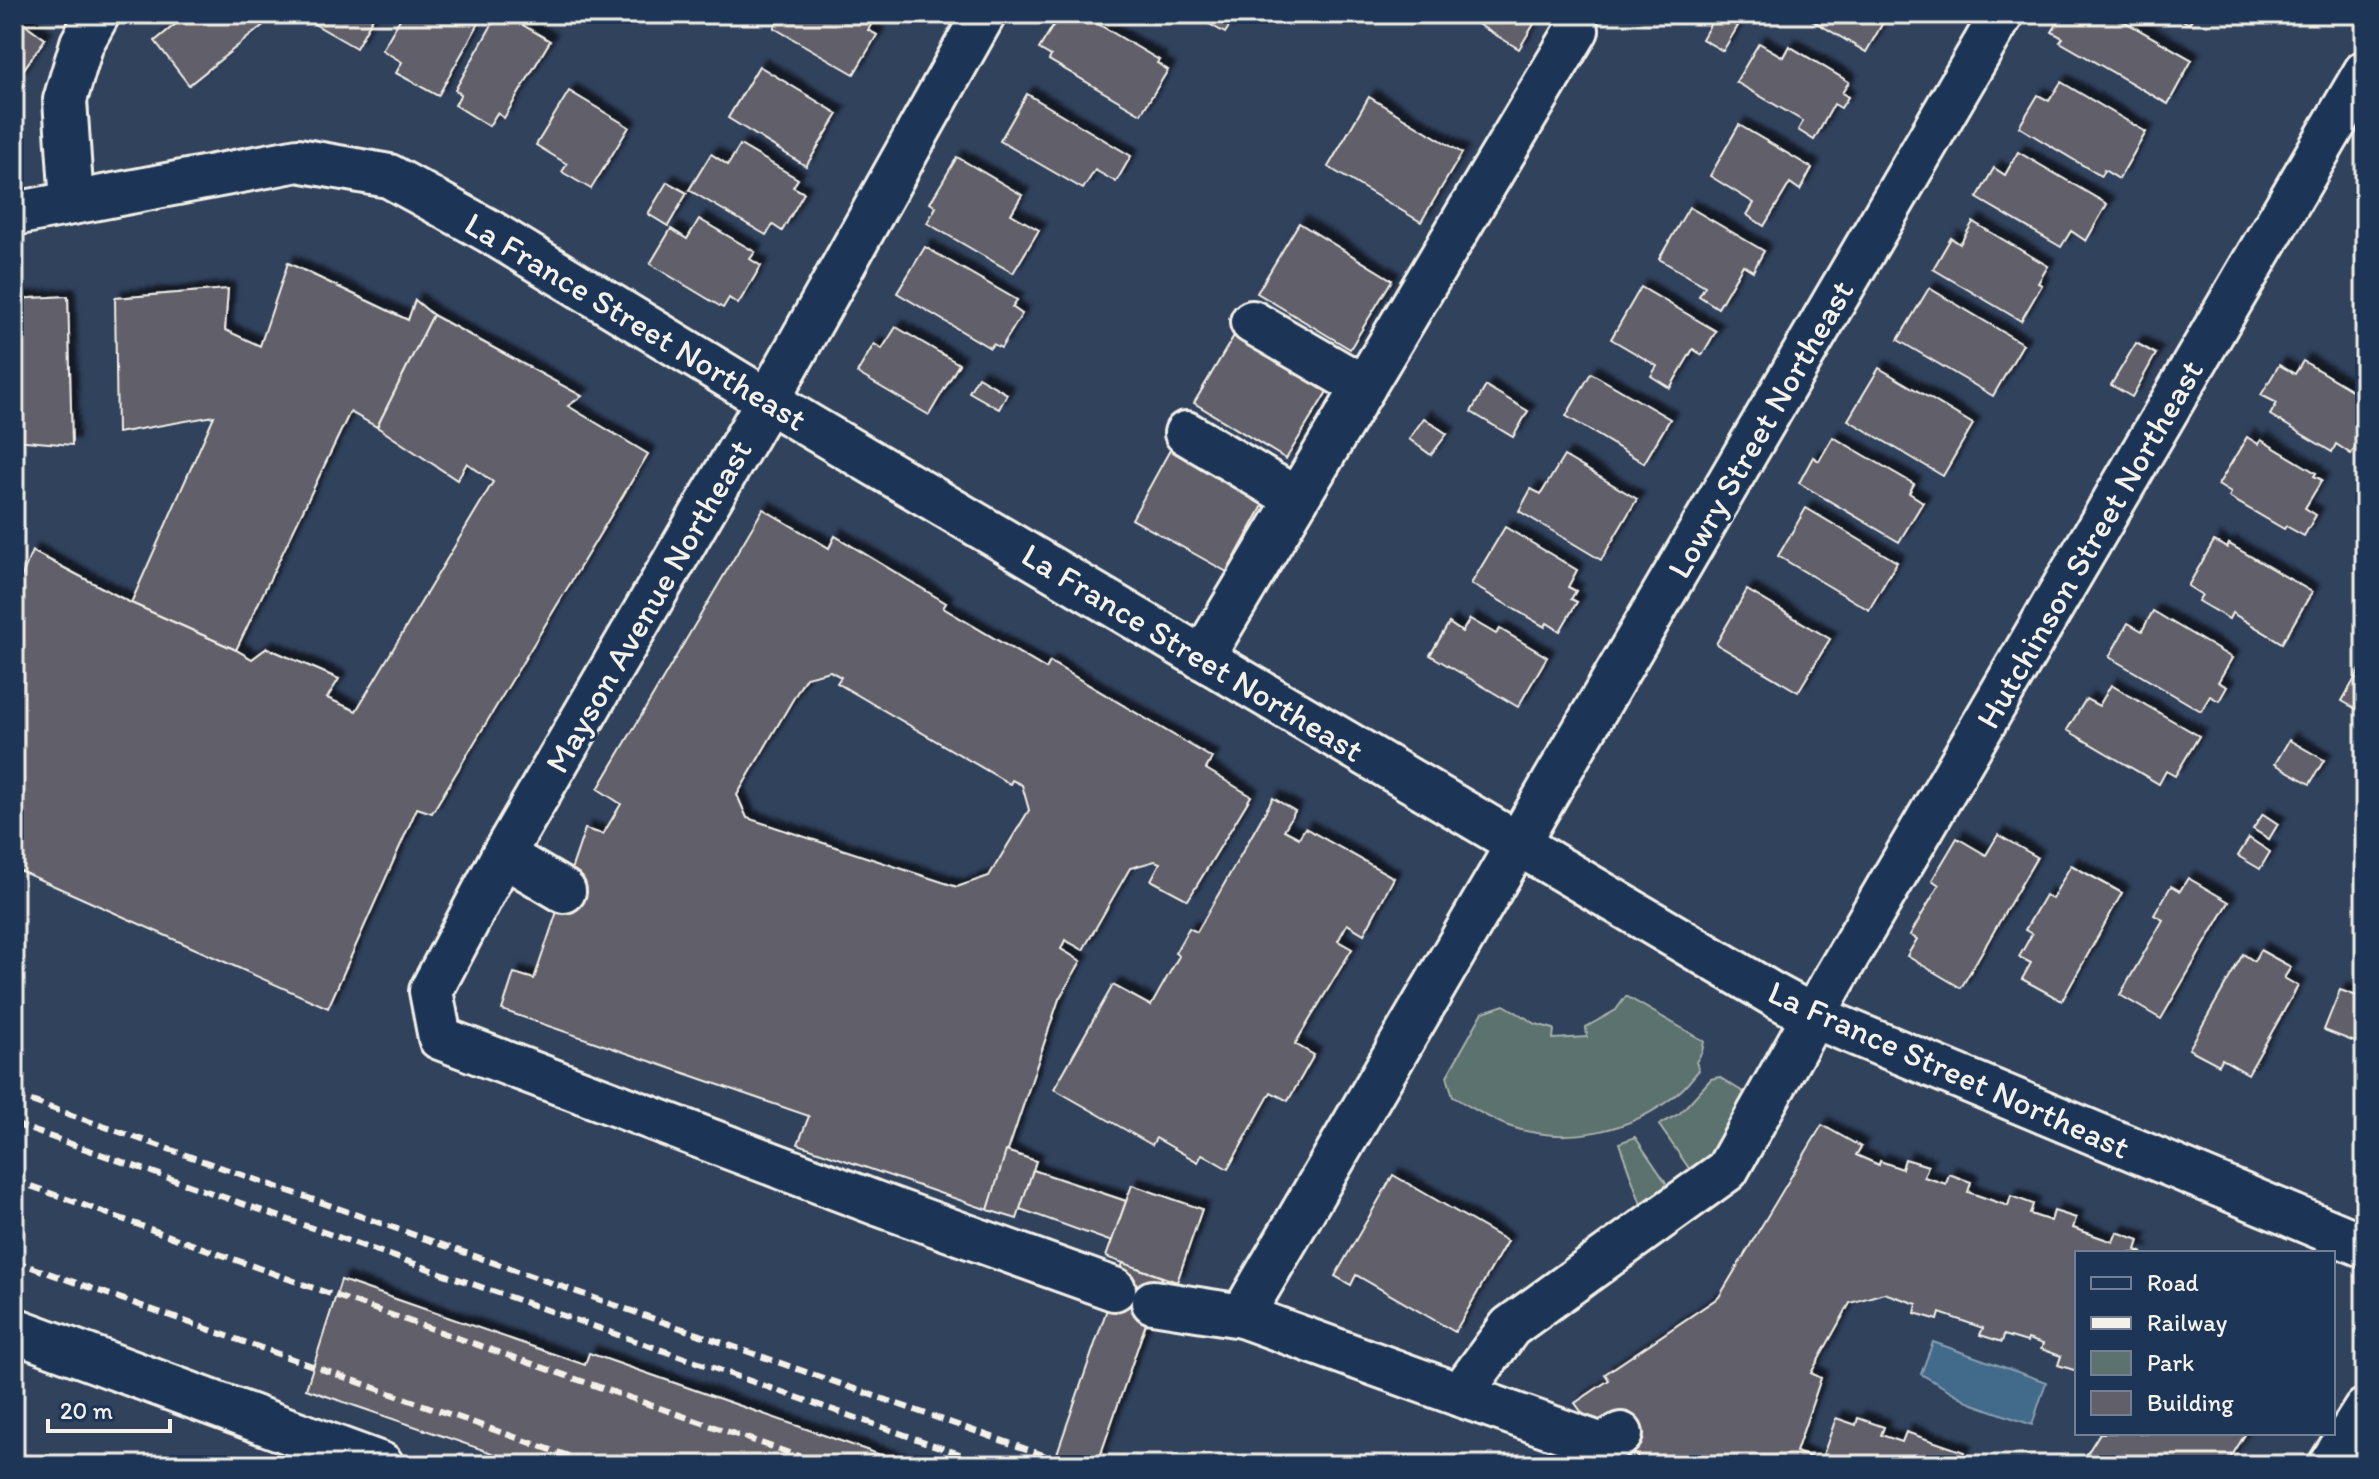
<svg xmlns="http://www.w3.org/2000/svg" width="2379" height="1479" font-family="Itim,sans-serif">
<style>
.green{fill:#5c726e;stroke:#a8b2ab;stroke-width:2}
.water{fill:#436a8b;stroke:#8aa0b0;stroke-width:2}
.building{fill:#605f6a;stroke:#f4f1e8;stroke-width:2;fill-rule:evenodd;filter:url(#shadow)}
.lines{fill:none;stroke-linecap:round;stroke-linejoin:round}
.minor-casing{stroke:#f4f1e8;stroke-width:48}
.major-casing{stroke:#f4f1e8;stroke-width:50}
.minor{stroke:#1d3557;stroke-width:42}
.major{stroke:#1d3557;stroke-width:44}
.rail{stroke:#f4f1e8;stroke-width:6;stroke-dasharray:12 6;stroke-linecap:butt}
.labels{text-anchor:middle;stroke-width:6;stroke-linejoin:round;paint-order:stroke}
.street-label{font-size:34px;fill:#f4f1e8;stroke:#1d3557}
</style>
<defs>
<filter id="shadow"><feDropShadow dx="7" dy="-7" stdDeviation="2" flood-color="#0009"/></filter>
</defs>
<rect width="100%" height="100%" fill="#31425d"/>
<filter id="ink" filterUnits="userSpaceOnUse"><feTurbulence type="fractalNoise" baseFrequency=".0125" numOctaves="2"/><feDisplacementMap in="SourceGraphic" scale="16" xChannelSelector="R" yChannelSelector="G"/><feConvolveMatrix kernelMatrix="1 2 1 2 8 2 1 2 1" color-interpolation-filters="sRGB"/></filter>
<g filter="url(#ink)">
<g class="green">
<path d="M1626,996L1704,1041L1702,1052L1696,1062L1699,1070C1692,1078 1686,1087 1678,1093C1632,1132 1566,1146 1508,1126C1489,1119 1471,1107 1453,1097L1447,1076L1483,1012L1504,1005L1536,1024L1554,1029L1553,1039L1587,1037L1586,1027L1616,1010Z"/>
<polygon points="1719,1077 1748,1095 1712,1157 1693,1174 1659,1125 1680,1113 1711,1079"/>
<polygon points="1635,1137 1671,1190 1643,1210 1619,1143"/>
</g>
<polygon class="water" points="1933,1342 2046,1382 2032,1425 1973,1404 1921,1374"/>
<g class="building">
<polygon points="188,14 277,14 189,85 155,41"/>
<polygon points="297,14 375,14 356,48"/>
<polygon points="403,14 479,14 483,16 438,96 396,73 402,62 382,50"/>
<polygon points="498,14 504,14 550,41 504,118 497,113 489,126 455,105 461,94 455,90"/>
<polygon points="782,14 877,14 868,30 877,35 854,74 774,28"/>
<polygon points="1060,14 1076,16 1081,14 1159,60 1157,63 1168,70 1141,114 1049,60 1051,56 1039,49"/>
<polygon points="1192,14 1237,14 1225,33"/>
<polygon points="1461,14 1540,14 1519,49"/>
<polygon points="1716,14 1738,26 1723,51 1702,39"/>
<polygon points="1809,14 1888,14 1866,52 1807,17"/>
<polygon points="2063,14 2111,14 2192,60 2168,104 2060,42 2063,38 2052,32"/>
<polygon points="2172,14 2195,14 2189,24"/>
<polygon points="14,16 45,39 14,83"/>
<polygon points="1759,43 1783,57 1789,46 1849,82 1842,93 1848,97 1841,108 1834,104 1814,140 1798,130 1803,121 1736,82"/>
<polygon points="759,66 838,114 806,166 728,118"/>
<polygon points="2061,82 2146,132 2119,179 2104,170 2101,176 2019,127 2038,95 2049,101"/>
<polygon points="569,91 629,127 591,189 562,172 567,164 536,145"/>
<polygon points="1027,94 1131,156 1116,182 1095,170 1083,189 1000,141"/>
<polygon points="1369,97 1462,153 1421,222 1328,167"/>
<polygon points="1739,125 1812,168 1800,190 1790,183 1764,226 1747,215 1754,203 1710,176"/>
<polygon points="740,145 798,179 793,187 804,193 782,231 773,225 766,235 689,190 711,154 728,165"/>
<polygon points="2018,152 2107,204 2086,241 2071,231 2061,247 1977,198 1994,168 2005,175"/>
<polygon points="957,157 1022,195 1011,214 1039,230 1013,273 927,223 936,207 930,203"/>
<polygon points="667,182 687,193 668,226 648,214"/>
<polygon points="1689,207 1764,251 1753,271 1743,265 1718,308 1699,296 1705,286 1659,259"/>
<polygon points="699,219 755,252 750,259 761,266 738,304 729,298 723,308 650,264 671,229 687,239"/>
<polygon points="1973,222 2048,266 2038,283 2042,285 2021,321 1933,269 1951,238 1960,244"/>
<polygon points="1299,223 1392,280 1350,349 1257,293"/>
<polygon points="925,247 1017,300 1012,307 1022,314 1001,348 993,344 990,348 897,293"/>
<polygon points="288,263 408,320 415,300 433,315 377,427 350,412 236,650 131,603 214,416 117,433 115,298 228,289 225,330 260,346"/>
<polygon points="1641,287 1716,331 1702,355 1693,349 1670,388 1651,376 1657,366 1611,339"/>
<polygon points="1929,288 2023,344 1993,396 1898,340"/>
<polygon points="68,296 72,445 14,440 14,299"/>
<polygon points="433,315 582,396 568,406 648,454 432,813 417,808 328,1008 14,868 14,596 32,551 131,603 236,650 252,659 267,648 339,679 327,698 356,711 493,482 467,463 457,480 377,427"/>
<polygon points="896,327 959,364 929,415 857,373 874,344 882,349"/>
<polygon points="1235,334 1328,390 1286,459 1194,403"/>
<polygon points="2136,343 2156,354 2132,397 2111,385"/>
<polygon points="2303,361 2363,397 2360,403 2365,406 2365,430 2351,454 2336,444 2332,452 2270,415 2277,403 2261,395 2279,365 2295,374"/>
<polygon points="1879,368 1973,424 1943,476 1848,420"/>
<polygon points="1591,373 1670,419 1644,463 1566,416"/>
<polygon points="978,377 1007,394 999,409 969,392"/>
<polygon points="1486,386 1528,411 1513,437 1471,412"/>
<polygon points="1424,418 1447,434 1431,455 1409,439"/>
<polygon points="1833,437 1914,484 1909,493 1923,502 1899,542 1799,483 1813,457 1819,461"/>
<polygon points="2247,437 2258,444 2261,440 2316,473 2314,476 2322,480 2305,508 2316,515 2304,536 2286,526 2284,529 2229,497 2231,493 2218,485"/>
<polygon points="1171,448 1266,500 1227,572 1132,519"/>
<polygon points="1564,456 1637,499 1601,560 1519,511 1531,489 1541,494"/>
<polygon points="1806,508 1897,562 1869,610 1778,556"/>
<path d="M763,509L829,548L835,536L946,603L943,608L1046,669L1050,662L1212,758L1206,769L1251,796L1188,900L1151,880L1160,863L1155,861L1130,868L1083,950L1065,940L1061,949L1081,961L1059,999L988,1210L798,1144L809,1116L502,1010L514,973L534,979L585,829L603,834L621,804L598,789ZM830,671L841,677L837,683L1010,784L1012,780L1022,785L1029,810L989,876L957,887L747,818L737,795L806,677Z"/>
<polygon points="1505,527 1577,570 1568,587 1576,591 1571,599 1577,602 1560,631 1547,623 1545,627 1471,584"/>
<polygon points="2214,541 2227,548 2229,544 2312,592 2282,643 2232,613 2229,619 2198,601 2202,595 2188,586"/>
<polygon points="1747,590 1830,639 1798,692 1716,644"/>
<polygon points="2153,611 2232,658 2218,682 2227,687 2219,701 2210,696 2201,711 2109,657 2128,623 2142,631"/>
<polygon points="1470,619 1496,634 1500,629 1547,657 1518,707 1430,655 1449,623 1462,632"/>
<polygon points="2361,668 2365,670 2365,714 2342,701"/>
<polygon points="2111,685 2199,736 2175,776 2166,771 2159,784 2067,730 2086,699 2099,706"/>
<polygon points="2289,740 2324,760 2310,784 2275,764"/>
<polygon points="1273,798 1295,811 1284,830 1299,838 1305,828 1394,878 1364,934 1347,924 1338,941 1352,949 1295,1044 1314,1055 1288,1101 1271,1092 1228,1169 1202,1154 1198,1162 1156,1138 1152,1145 1054,1089 1113,985 1151,1006 1179,956 1175,953 1189,928 1197,932"/>
<polygon points="2263,814 2278,824 2269,839 2253,829"/>
<polygon points="1998,835 2037,857 1961,988 1907,956 1917,939 1910,935 1939,885 1932,880 1957,838 1986,855"/>
<polygon points="2249,838 2270,852 2260,869 2238,856"/>
<polygon points="2071,865 2122,893 2062,1001 2022,979 2031,963 2019,957 2032,934 2025,930 2045,895 2052,899"/>
<polygon points="2188,878 2229,902 2161,1019 2120,995 2163,920 2154,915 2171,886 2180,891"/>
<polygon points="2260,950 2291,967 2284,978 2298,986 2248,1074 2222,1059 2219,1065 2189,1049 2243,954 2254,961"/>
<polygon points="2340,990 2365,999 2365,1046 2324,1030"/>
<polygon points="1822,1125 1861,1147 1856,1155 1879,1165 1880,1161 1902,1169 1905,1159 1928,1166 1924,1177 1946,1184 1949,1174 1971,1182 1968,1192 2008,1206 2011,1196 2033,1204 2030,1214 2051,1221 2054,1211 2076,1218 2073,1228 2113,1242 2117,1232 2139,1240 2136,1250 2143,1253 2077,1253 2077,1371 2058,1365 2061,1356 2041,1349 2043,1344 2028,1339 2027,1342 2004,1335 2002,1342 1980,1335 1983,1328 1940,1313 1938,1320 1915,1313 1917,1304 1884,1293 1850,1303 1811,1373 1821,1378 1796,1452 1821,1461 1836,1418 1856,1425 1858,1418 1884,1427 1881,1435 1902,1442 1906,1432 1964,1452 1960,1464 1963,1465 1643,1465 1610,1417 1593,1428 1575,1403 1609,1380 1605,1374 1719,1297"/>
<polygon points="1006,1151 1036,1161 1017,1219 988,1210"/>
<polygon points="1033,1170 1126,1201 1112,1242 1020,1209"/>
<polygon points="1393,1175 1507,1241 1455,1332 1356,1275 1351,1285 1335,1276"/>
<polygon points="1132,1185 1202,1209 1177,1282 1106,1257"/>
<polygon points="1123,1263 1162,1277 1097,1465 1053,1465"/>
<polygon points="341,1280 585,1365 589,1353 909,1465 527,1465 306,1389"/>
<polygon points="2100,1433 2246,1433 2226,1465 2080,1465"/>
</g>
<g class="lines">
<defs>
<g id="minor">
<polyline points="984,14 768,400 503,855 431,991 440,1038 878,1204 1114,1289"/>
<polyline points="72,203 65,100 82,43 98,14"/>
<polyline points="14,214 298,160 389,176 489,231 808,425 1774,995 1813,1016 2365,1246"/>
<polyline points="1252,322 1364,387"/>
<polyline points="1186,433 1297,499"/>
<polyline points="1202,658 1577,30"/>
<polyline points="503,855 564,891"/>
<polyline points="1153,1302 1242,1316 1460,1395 1510,1327 1727,1170 1836,976 2365,72"/>
<polyline points="1242,1316 2002,14"/>
<polyline points="1460,1395 1602,1445 1621,1434"/>
<polyline points="2330,1465 2365,1410"/>
</g>
<polyline id="major" points="14,1330 381,1465"/>
</defs>
<use href="#minor" class="minor-casing"/>
<use href="#major" class="major-casing"/>
<use href="#minor" class="minor"/>
<use href="#major" class="major"/>
<g class="rail">
<polyline points="14,1095 1072,1465"/>
<polyline points="14,1124 991,1465"/>
<polyline points="14,1180 322,1291 824,1465"/>
<polyline points="14,1261 594,1465"/>
</g>
</g>
</g>
<g class="labels">
<g class="street-label">
<text transform="translate(636 321) rotate(31)" y="12">La France Street Northeast</text>
<text transform="translate(1760 429) rotate(-60)" y="12">Lowry Street Northeast</text>
<text transform="translate(2089 544) rotate(-60)" y="12">Hutchinson Street Northeast</text>
<text transform="translate(648 606) rotate(-60)" y="12">Mayson Avenue Northeast</text>
<text transform="translate(1193 652) rotate(31)" y="12">La France Street Northeast</text>
<text transform="translate(1949 1069) rotate(24)" y="12">La France Street Northeast</text>
</g>
</g>
<rect width="2379" height="1479" fill="none" stroke="#1d3557" stroke-width="48"/>
<rect x="24" y="24" width="2331" height="1431" fill="none" stroke="#f4f1e8" stroke-width="3" filter="url(#ink)"/>
<rect x="2075" y="1251" width="260" height="184" fill="#1d3557" stroke="#738091" stroke-width="2"/>
<rect x="2091" y="1277" width="40" height="12" fill="#1d3557" stroke="#738091" stroke-width="2"/>
<text x="2147" y="1291" font-size="24" fill="#f4f1e8">Road</text>
<rect x="2091" y="1317" width="40" height="12" fill="#f4f1e8" stroke="#738091" stroke-width="2"/>
<text x="2147" y="1331" font-size="24" fill="#f4f1e8">Railway</text>
<rect x="2091" y="1351" width="40" height="24" fill="#5c726e" stroke="#738091" stroke-width="2"/>
<text x="2147" y="1371" font-size="24" fill="#f4f1e8">Park</text>
<rect x="2091" y="1391" width="40" height="24" fill="#605f6a" stroke="#738091" stroke-width="2"/>
<text x="2147" y="1411" font-size="24" fill="#f4f1e8">Building</text>
<path d="M48 1419v12h122v-12" fill="none" stroke="#f4f1e8" stroke-width="4"/>
<text x="60" y="1419" font-size="24" fill="#f4f1e8" stroke="#1d3557" stroke-width="6" paint-order="stroke">20 m</text>
</svg>
